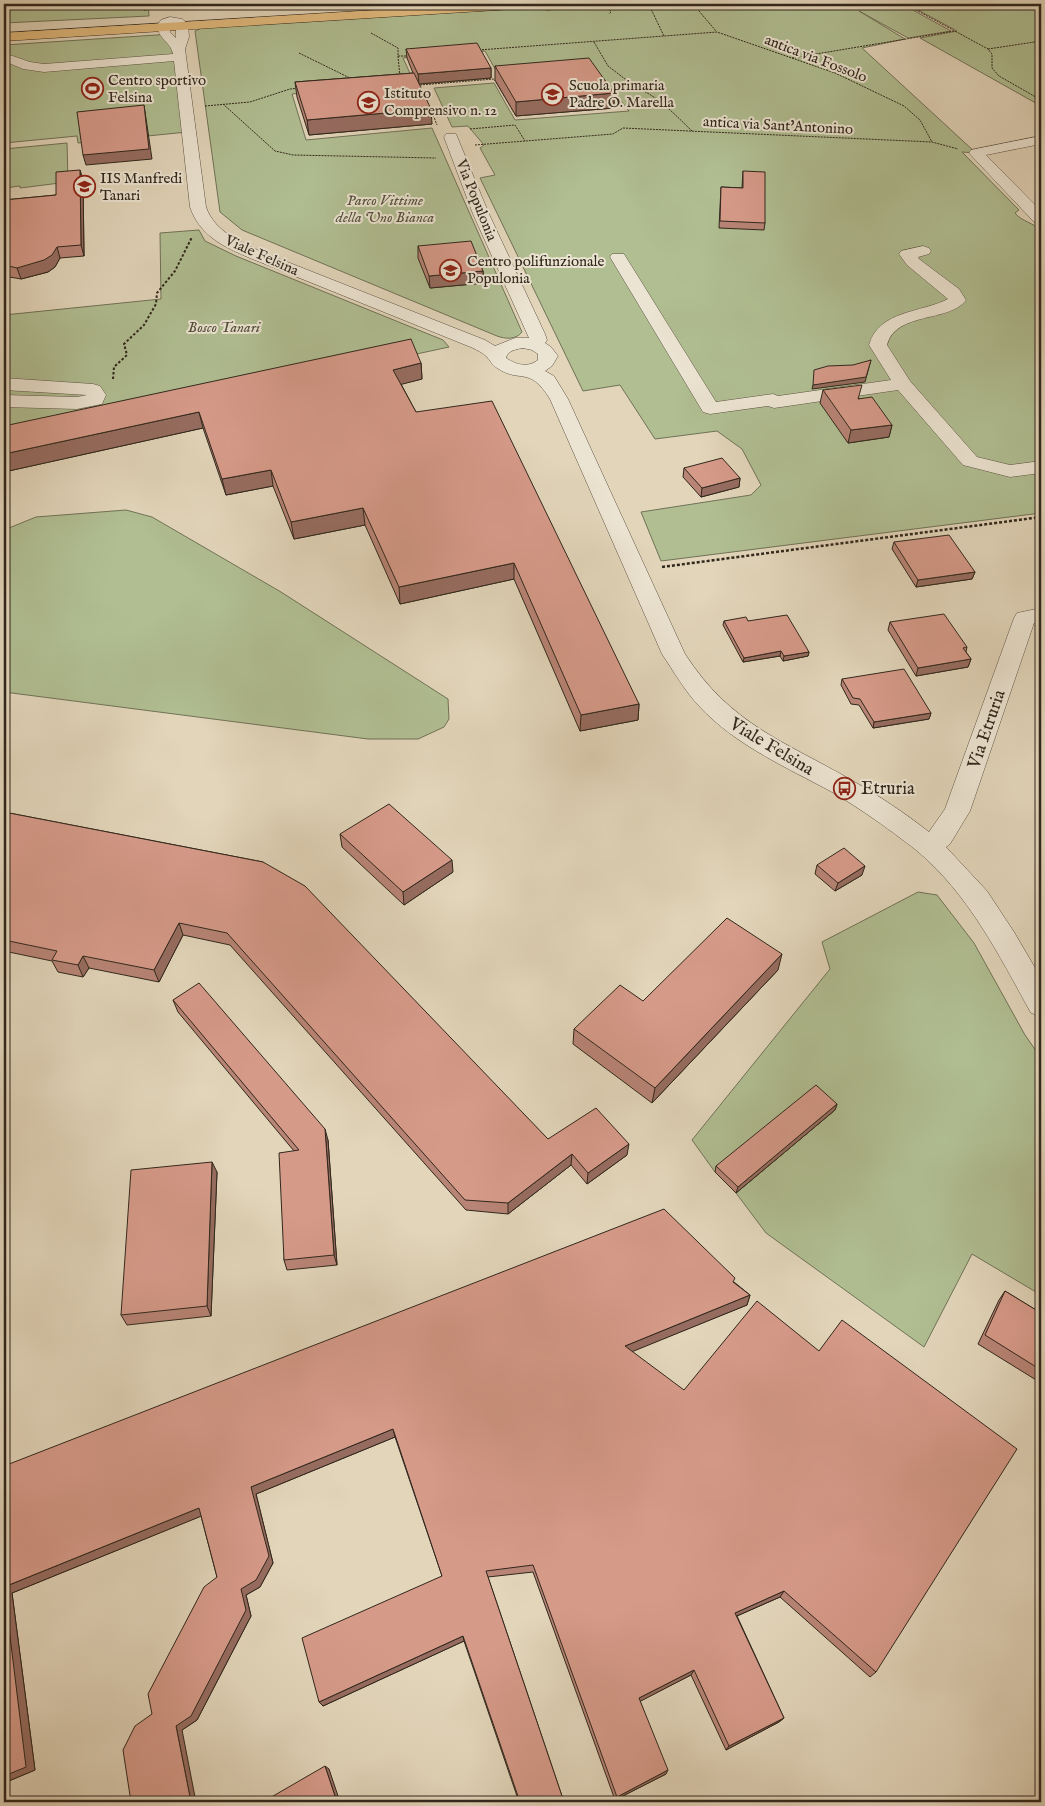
<svg xmlns="http://www.w3.org/2000/svg" width="1045" height="1806" font-family="'IM FELL English',serif">
<style>
.green{fill:#b0be92;stroke:#707257}
.lines{fill:none;stroke-linecap:round;stroke-linejoin:round}
.minor-casing{stroke:#5c5244;stroke-width:1}
.major-casing{stroke:#30271c;stroke-width:1}
.path-far2{stroke:#30271c;stroke-width:1;stroke-dasharray:2 1;stroke-linecap:butt}
.path-far1{stroke:#30271c;stroke-width:2;stroke-dasharray:2.5 2;stroke-linecap:butt}
.path{stroke:#30271c;stroke-width:2.5;stroke-dasharray:3 2;stroke-linecap:butt}
.minor{fill:#ece4d2;fill-rule:evenodd}
.major{fill:#e1ba7d;fill-rule:evenodd}
.wall{fill:#b88476;stroke:#30271c}
.shaded-wall{fill:#966c60;stroke:#30271c}
.building{fill:#d69a89;stroke:#30271c}
.labels{text-anchor:middle;stroke-width:4;stroke-linejoin:round;paint-order:stroke}
.far-street-label{font-size:15px;fill:#30271c;stroke:#ece4d2}
.far-poi-label{font-size:15px;fill:#30271c;stroke:#ece4d2;text-anchor:start}
.far-park-label{font-size:15px;font-style:italic;fill:#504d3a;stroke:#ece4d2}
.street-label{font-size:18px;fill:#30271c;stroke:#ece4d2}
.poi-label{font-size:18px;fill:#30271c;stroke:#ece4d2;text-anchor:start}
</style>
<rect width="100%" height="100%" fill="#e2d5ba"/>
<filter id="stains"><feTurbulence type="fractalNoise" baseFrequency=".004" numOctaves="4"/><feColorMatrix values="0 0 0 0 .2 0 0 0 0 .09 0 0 0 0 .02 0 0 0 .5 -.17"/></filter>
<radialGradient id="worn" r=".72"><stop offset=".6" stop-color="#630" stop-opacity="0"/><stop offset="1" stop-color="#630" stop-opacity=".3"/></radialGradient>
<g class="green">
<polygon points="4,4 148,4 149,16 4,23"/>
<path d="M593,4H902L951,31L908,38L859,11L905,39L862,48L976,153L962,152L1019,210L1015,213C1022,222 1033,222 1041,231V513L661,561L641,512L751,495L761,485L742,449L717,431L655,439L620,385L583,391L480,178L495,175L480,148L484,145L468,126L452,127L434,88L494,83L515,120L629,111L594,67L499,76L485,51L403,58L414,82L292,94L306,140L432,128L522,332C516,340 505,339 497,336L242,230L220,212L195,31L202,28Z"/>
<polygon points="907,4 1041,4 1041,106 920,38 957,31"/>
<polygon points="172,34 187,132 78,143 77,136 4,143 4,45"/>
<polygon points="67,143 68,182 20,188 20,186 4,188 4,149"/>
<polygon points="199,230 205,241 236,256 443,340 449,347 4,443 4,315 161,299 160,233"/>
<polygon points="126,510 152,517 281,592 448,699 449,719 444,727 418,739 368,739 4,692 4,530 36,517"/>
<polygon points="918,892 937,895 974,943 1025,1035 1041,1058 1041,1295 972,1254 924,1347 766,1233 736,1193 835,1110 814,1091 715,1172 692,1140 830,969 822,942"/>
</g>
<g class="lines">
<defs>
<g id="minor">
<path d="M170,17L182,19L188,24L189,37L185,49L206,207C215,232 239,241 262,252L485,340L495,346L515,338H529L473,214L444,137L446,134H456L489,214L545,334L547,340L545,343L551,347L558,356L552,366L545,371L554,376L568,399L685,654C731,725 784,741 853,781C879,796 905,813 929,832L945,809L1014,618L1017,613L1041,608V622L1034,623L970,811L950,844L946,847L987,891L1014,932L1041,978V1016L1031,1013C999,955 968,893 916,850C889,829 861,809 832,792C786,767 735,745 699,706C685,691 674,672 662,654L550,399C529,365 521,384 497,368C492,365 490,360 486,356C483,353 477,350 473,348L250,258C224,247 200,236 190,207L174,61L44,72L23,69L4,61V53L30,62L44,64L173,54C171,42 158,39 157,25L161,20ZM174,24L176,25V38L170,32L169,26ZM523,348L532,350L538,354V360C528,368 516,365 506,358C508,350 517,349 523,348Z"/>
<polygon points="1041,136 1041,144 986,155 1041,211 1041,225 1035,223 969,153 971,150"/>
<path d="M923,246L929,248L931,251L929,254L918,257L919,259L959,289L966,300C949,323 896,311 887,345L910,381L977,457L1010,465L1041,461V473L1010,477L963,465L898,390L774,408L768,406L710,414L703,412L610,257L612,254H624L716,402L773,394L778,396L891,380L869,345C879,310 921,313 948,299L907,265L899,254L901,251Z"/>
<polygon points="4,378 93,384 100,386 106,395 102,404 77,409 4,407 4,395 77,397 87,395 4,390"/>
</g>
<polygon id="major" points="474,4 534,4 528,8 4,41 4,33"/>
</defs>
<use href="#minor" class="minor-casing"/>
<use href="#major" class="major-casing"/>
<g class="path-far2">
<polyline points="144,4 145,11"/>
<polyline points="641,4 651,9 664,36"/>
<polyline points="693,4 716,31"/>
<polyline points="905,4 988,49 992,54 992,68 999,76 1041,100"/>
<polyline points="608,7 611,12 609,14"/>
<polyline points="546,10 642,4"/>
<polyline points="371,33 398,48 398,56 410,56"/>
<polyline points="594,42 608,66 629,82"/>
<polyline points="988,49 1041,41"/>
<polyline points="479,50 717,32 835,73 904,106 920,120 932,142 958,149"/>
<polyline points="299,53 354,80"/>
<polyline points="398,56 400,77"/>
<polyline points="792,58 954,31"/>
<path d="M616,83C649,86 669,109 692,131"/>
<polyline points="419,85 427,102"/>
<polyline points="420,85 494,79 516,116"/>
<polyline points="223,104 275,151 293,155 436,158"/>
<polyline points="205,106 250,102 290,89 300,88"/>
<polyline points="430,107 437,125"/>
<polyline points="470,129 515,125 525,141"/>
<polyline points="475,145 613,134 623,128 932,142"/>
</g>
<polyline class="path-far1" points="113,379 114,367 127,355 124,344 144,325 156,304 157,293 175,271 192,237"/>
<polyline class="path" points="662,567 1041,517"/>
<use href="#minor" class="minor"/>
<use href="#major" class="major"/>
</g>
<g class="wall">
<polygon points="406,49 491,68 491,78 419,84 432,124 309,135 297,97 295,82 413,73 407,58"/>
<polygon points="495,66 614,93 614,108 516,116 495,80"/>
<polygon points="80,170 83,181 84,256 60,258 55,267 48,272 21,279 4,276 4,200 56,195"/>
<polygon points="743,171 765,223 764,230 719,228 721,187 742,188"/>
<polygon points="418,246 483,271 484,283 430,288 418,258"/>
<polygon points="421,363 422,379 401,384 416,412 639,704 638,720 580,731 514,579 400,604 365,525 294,539 273,486 226,495 203,428 4,472 4,426"/>
<polygon points="823,390 859,398 892,425 889,437 848,443 820,403"/>
<polygon points="684,468 740,478 739,487 701,497 683,477"/>
<polygon points="894,542 975,572 972,579 916,587 892,549"/>
<polygon points="724,621 748,621 809,652 808,656 783,661 780,656 743,662 723,625"/>
<polygon points="890,622 967,647 966,652 971,659 968,667 916,676 888,630"/>
<polygon points="842,679 931,713 929,719 873,728 859,705 851,704 841,685"/>
<polygon points="4,812 263,862 548,1139 627,1155 587,1184 571,1165 508,1214 466,1210 230,945 183,935 159,982 89,968 83,977 58,972 52,961 4,951"/>
<polygon points="340,834 453,872 404,905 342,847"/>
<polygon points="817,865 862,875 835,891 815,874"/>
<polygon points="778,970 652,1103 573,1044 574,1029 643,1001"/>
<polygon points="173,1000 328,1140 337,1265 287,1270 284,1260 294,1151 178,1012"/>
<polygon points="837,1104 835,1110 736,1193 715,1172 716,1166"/>
<polygon points="217,1172 211,1316 127,1325 121,1315"/>
<polygon points="734,1282 750,1295 747,1305 632,1351 876,1672 870,1677 780,1597 737,1616 784,1718 779,1722 726,1750 691,1675 640,1701 666,1774 615,1800 533,1572 488,1577 564,1802 519,1802 464,1641 323,1706 442,1576 395,1437 256,1494 273,1563 260,1587 246,1595 251,1616 197,1720 182,1730 152,1714 217,1577 201,1516 12,1593 35,1770 4,1783 4,1466"/>
<polygon points="1005,1291 1041,1313 1041,1383 978,1344 999,1300"/>
</g>
<g class="shaded-wall">
<polygon points="491,68 491,78 419,84 418,74"/>
<polygon points="614,93 614,108 516,116 516,102"/>
<polygon points="144,105 152,159 86,165 83,155"/>
<polygon points="431,109 432,124 309,135 307,120"/>
<polygon points="80,170 83,181 84,256 81,245"/>
<polygon points="57,247 60,258 55,267 48,272 21,279 17,268"/>
<polygon points="483,271 484,283 430,288 429,276"/>
<polygon points="871,360 865,382 812,389 813,385"/>
<polygon points="421,363 422,379 395,386 393,370"/>
<polygon points="199,412 203,428 4,472 4,454"/>
<polygon points="892,425 889,437 848,443 851,430"/>
<polygon points="271,470 273,486 226,495 222,479"/>
<polygon points="740,478 739,487 701,497 702,488"/>
<polygon points="363,508 365,525 294,539 291,522"/>
<polygon points="514,563 514,579 400,604 399,587"/>
<polygon points="975,572 972,579 916,587 918,580"/>
<polygon points="781,651 780,656 743,662 744,658"/>
<polygon points="809,652 808,656 783,661 784,656"/>
<polygon points="971,659 968,667 916,676 918,668"/>
<polygon points="639,704 638,720 580,731 581,715"/>
<polygon points="931,713 929,719 873,728 874,722"/>
<polygon points="452,860 453,872 404,905 403,892"/>
<polygon points="865,866 862,875 835,891 838,883"/>
<polygon points="179,923 183,935 159,982 154,970"/>
<polygon points="782,954 778,970 652,1103 655,1088"/>
<polygon points="83,956 89,968 83,977 78,965"/>
<polygon points="837,1104 835,1110 736,1193 738,1187"/>
<polygon points="325,1129 328,1140 337,1265 334,1255"/>
<polygon points="629,1144 627,1155 587,1184 588,1173"/>
<polygon points="572,1154 571,1165 508,1214 508,1203"/>
<polygon points="212,1162 217,1172 211,1316 207,1306"/>
<polygon points="750,1295 747,1305 624,1355 625,1346"/>
<polygon points="393,1429 395,1437 256,1494 273,1563 260,1587 246,1595 251,1616 197,1720 182,1730 196,1802 191,1802 176,1726 241,1589 251,1487"/>
<polygon points="199,1508 204,1515 12,1593 35,1770 4,1783 4,1587"/>
<polygon points="784,1591 780,1597 732,1618 735,1613"/>
<polygon points="463,1636 464,1641 323,1706 319,1702"/>
<polygon points="694,1670 691,1675 637,1703 639,1698"/>
<polygon points="784,1718 779,1722 726,1750 729,1746"/>
<polygon points="325,1766 329,1769 340,1802 337,1802"/>
<polygon points="668,1770 666,1774 615,1800 617,1797"/>
</g>
<g class="building">
<polygon points="477,43 491,68 418,74 406,49"/>
<polygon points="589,58 614,93 516,102 495,66"/>
<polygon points="414,73 431,109 307,120 295,82"/>
<polygon points="144,105 149,149 83,155 77,112"/>
<polygon points="80,170 81,245 57,247 52,255 44,260 17,268 4,265 4,200 56,195 56,172"/>
<polygon points="743,171 765,172 765,223 720,221 721,187 743,188"/>
<polygon points="471,241 483,271 429,276 418,246"/>
<polygon points="411,339 421,363 393,370 416,412 492,401 639,704 581,715 514,563 399,587 363,508 291,522 271,470 222,479 199,412 4,454 4,426"/>
<polygon points="871,360 866,377 813,385 814,370 828,366 853,365"/>
<polygon points="862,385 858,399 872,397 892,425 851,430 823,390"/>
<polygon points="722,458 740,478 702,488 684,468"/>
<polygon points="949,535 975,572 918,580 894,542"/>
<polygon points="944,614 967,647 963,648 971,659 918,668 890,622"/>
<polygon points="787,615 809,652 784,656 781,651 744,658 724,621 746,617 748,621"/>
<polygon points="904,669 931,713 874,722 860,699 853,698 842,679"/>
<polygon points="389,804 452,860 403,892 340,834"/>
<polygon points="4,812 263,862 305,886 548,1139 596,1108 629,1144 588,1173 572,1154 508,1203 465,1200 227,933 179,923 154,970 83,956 78,965 52,960 57,951 4,940"/>
<polygon points="844,848 865,866 838,883 817,865"/>
<polygon points="727,918 782,954 655,1088 574,1029 620,985 643,1001"/>
<polygon points="199,983 325,1129 334,1255 284,1260 279,1153 299,1150 173,1000"/>
<polygon points="816,1085 837,1104 738,1187 716,1166"/>
<polygon points="212,1162 207,1306 121,1315 131,1170"/>
<polygon points="664,1209 735,1278 733,1282 750,1295 625,1346 684,1390 757,1301 819,1351 842,1320 1017,1449 876,1672 784,1591 735,1613 784,1718 729,1746 694,1670 639,1698 668,1770 617,1797 533,1565 486,1571 564,1802 520,1802 463,1636 319,1702 302,1638 442,1576 393,1429 251,1487 269,1556 256,1580 241,1589 246,1610 191,1716 176,1726 191,1802 131,1802 123,1750 135,1726 152,1714 148,1694 204,1587 217,1577 199,1508 4,1587 4,1466"/>
<polygon points="1005,1291 1041,1313 1041,1370 985,1335"/>
<polygon points="4,1587 26,1767 4,1776"/>
<polygon points="325,1766 337,1802 269,1802 268,1799"/>
</g>
<defs>
<symbol id="stadium-ring" viewBox="-11 -11 22 22"><circle r="9.5" fill="#ece4d2" stroke="#8f2418" stroke-width="1.5"/><path d="M0-5a6.5 5 0 1 0 0 10a6.5 5 0 1 0 0-10ZM-3.5-1.8h7v3.6h-7Z" fill="#8f2418"/></symbol>
<symbol id="school-ring" viewBox="-11 -11 22 22"><circle r="9.5" fill="#ece4d2" stroke="#8f2418" stroke-width="1.5"/><path d="M0-5L7-2L0 1L-7-2ZM-4 1L0 2.5L4 1V4Q0 6-4 4Z" fill="#8f2418"/></symbol>
<symbol id="bus-ring" viewBox="-11 -11 22 22"><circle r="9.5" fill="#ece4d2" stroke="#8f2418" stroke-width="1.5"/><path d="M-5-6H5V4H4V6H2V4H-2V6H-4V4H-5ZM-3.5-4V0h7V-4ZM-3.5 1.2v1.5H-2V1.2ZM2 1.2v1.5H3.5V1.2Z" fill="#8f2418"/></symbol>
</defs>
<g fill-rule="evenodd">
<use href="#stadium-ring" x="80" y="76" width="25" height="25"/>
<use href="#school-ring" x="540" y="82" width="25" height="25"/>
<use href="#school-ring" x="356" y="90" width="25" height="25"/>
<use href="#school-ring" x="72" y="174" width="25" height="25"/>
<use href="#school-ring" x="438" y="258" width="25" height="25"/>
<use href="#bus-ring" x="832" y="776" width="25" height="25"/>
</g>
<g class="labels">
<g class="far-street-label">
<text transform="translate(816 58) rotate(21)" y="5">antica via Fossolo</text>
<text transform="translate(778 125) rotate(3)" y="5">antica via Sant'Antonino</text>
<text transform="translate(477 200) rotate(68)" y="5">Via Populonia</text>
<text transform="translate(262 255) rotate(24)" y="5">Viale Felsina</text>
</g>
<g class="far-poi-label">
<text x="108" y="85">Centro sportivo<tspan x="108" dy="17">Felsina</tspan></text>
<text x="569" y="90">Scuola primaria<tspan x="569" dy="17">Padre O. Marella</tspan></text>
<text x="384" y="98">Istituto<tspan x="384" dy="17">Comprensivo n. 12</tspan></text>
<text x="100" y="183">IIS Manfredi<tspan x="100" dy="17">Tanari</tspan></text>
<text x="467" y="266">Centro polifunzionale<tspan x="467" dy="17">Populonia</tspan></text>
</g>
<g class="far-park-label">
<text x="385" y="205">Parco Vittime<tspan x="385" dy="17">della Uno Bianca</tspan></text>
<text x="224" y="332">Bosco Tanari</text>
</g>
<g class="street-label">
<text transform="translate(986 729) rotate(-71)" y="6">Via Etruria</text>
<text transform="translate(772 746) rotate(31)" y="6">Viale Felsina</text>
</g>
<g class="poi-label">
<text x="861" y="794">Etruria</text>
</g>
</g>
<rect width="1045" height="1806" fill="none" stroke="#e2d5ba" stroke-width="20"/>
<rect x="5" y="5" width="1035" height="1796" fill="none" stroke="#30271c" stroke-width="2.5"/>
<rect x="10" y="10" width="1025" height="1786" fill="none" stroke="#30271c"/>
<rect width="100%" height="100%" filter="url(#stains)"/>
<rect width="100%" height="100%" fill="url(#worn)"/>
</svg>
